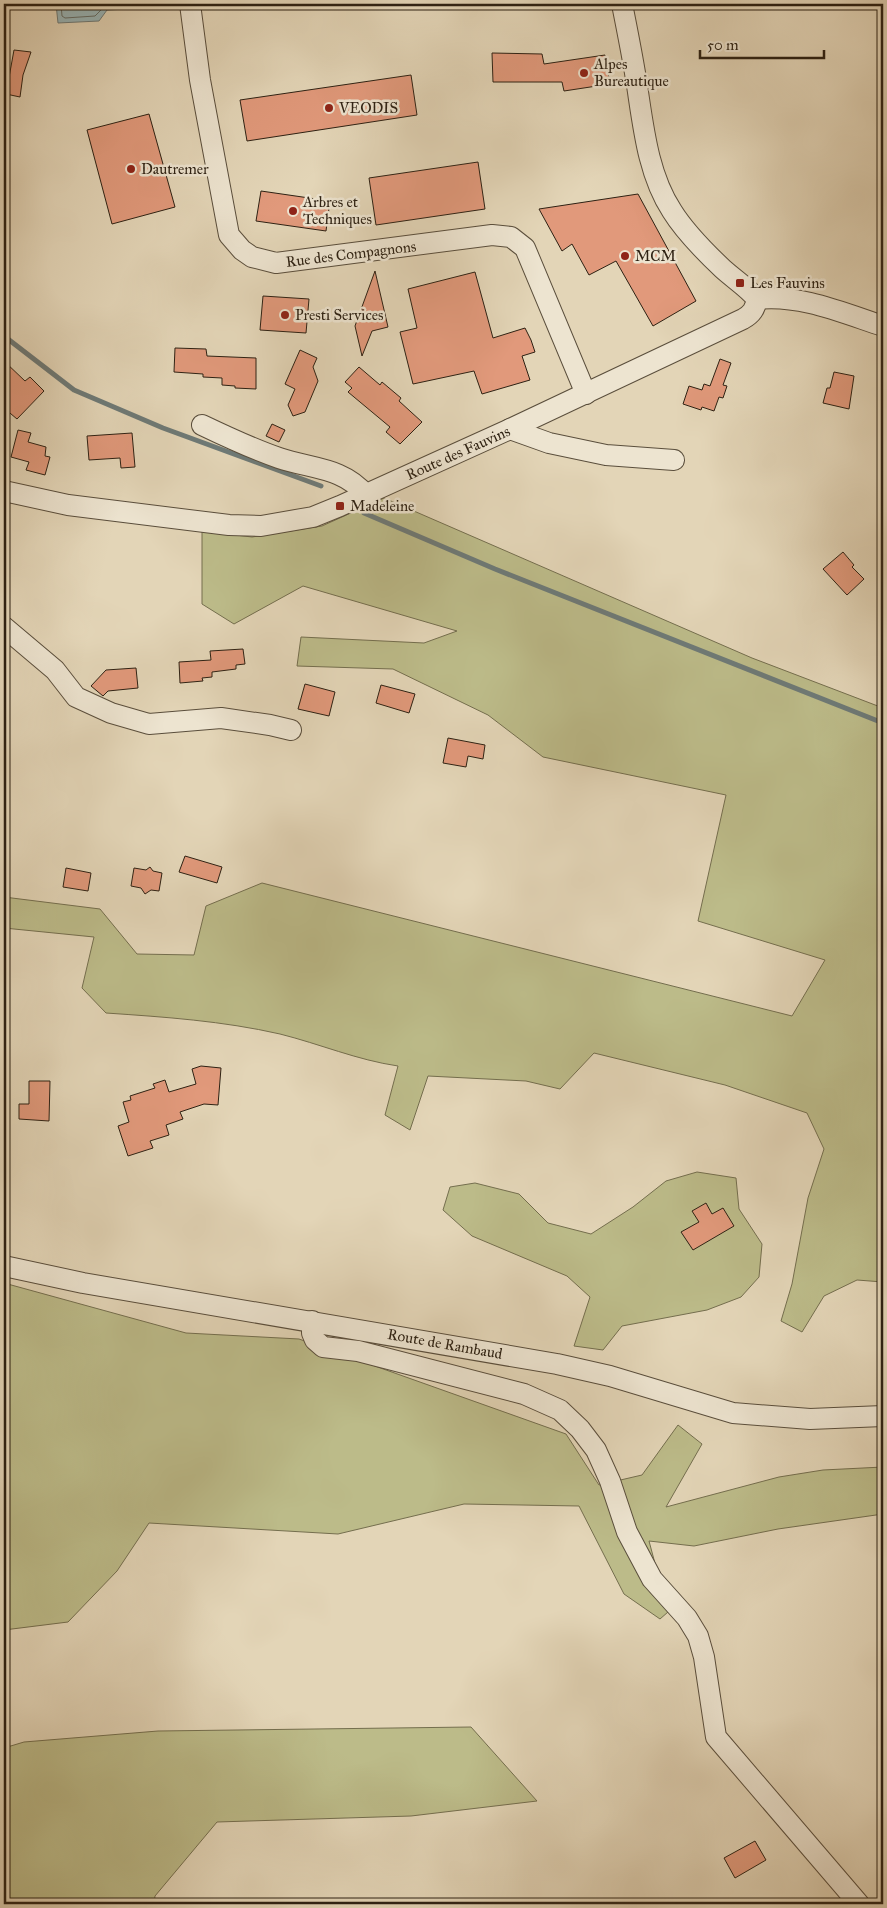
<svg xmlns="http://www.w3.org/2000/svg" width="887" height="1908" font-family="'IM FELL Great Primer',serif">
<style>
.green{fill:#bcbb89;stroke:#746e4e}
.water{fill:#99b6b9;stroke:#6e7a77}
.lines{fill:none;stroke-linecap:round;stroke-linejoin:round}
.shore{stroke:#636c66;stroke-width:1}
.stream{stroke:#6e7a77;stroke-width:5}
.building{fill:#e1997b;stroke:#2d2113}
.minor-casing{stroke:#5a4e3c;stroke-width:22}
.minor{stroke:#ede4d0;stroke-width:20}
.poi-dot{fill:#8f2418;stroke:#ede4d0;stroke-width:2}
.labels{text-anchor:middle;stroke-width:5;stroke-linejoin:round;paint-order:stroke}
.poi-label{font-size:15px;fill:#2d2113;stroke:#ede4d0;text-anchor:start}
.street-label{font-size:15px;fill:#2d2113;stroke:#ede4d0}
</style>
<rect width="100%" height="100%" fill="#e3d5b7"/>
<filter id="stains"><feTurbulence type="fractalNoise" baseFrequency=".004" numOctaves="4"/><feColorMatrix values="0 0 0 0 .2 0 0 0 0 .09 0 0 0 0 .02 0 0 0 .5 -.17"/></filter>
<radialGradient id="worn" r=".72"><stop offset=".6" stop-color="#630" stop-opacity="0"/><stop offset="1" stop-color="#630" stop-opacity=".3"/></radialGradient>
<g class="green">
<path d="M384,498L752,658L883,708V1282L857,1280L824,1296L802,1332L781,1321L792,1284L808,1198L824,1149L807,1113L725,1085L594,1053L560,1089L526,1081L428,1076L410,1130L385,1115L398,1066C357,1060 320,1044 280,1034C223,1021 165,1017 106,1013L82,988L94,937L4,928V897L100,909L137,954L194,955L206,906L262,883L792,1016L825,960L698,921L726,795L543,757L488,715L393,669L297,666L301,637L424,643L457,631L303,586L234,624L202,604V531L252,537L322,526Z"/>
<polygon points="697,1172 736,1178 739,1209 762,1244 759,1277 741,1297 707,1310 622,1326 603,1350 574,1346 590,1297 567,1276 472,1236 443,1210 450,1187 475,1183 519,1194 548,1223 591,1234 633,1207 666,1181"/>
<polygon points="4,1283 186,1333 299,1339 566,1434 599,1485 642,1475 678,1425 702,1444 666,1507 779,1477 823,1470 883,1467 883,1514 778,1529 694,1546 649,1541 668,1612 660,1619 624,1594 579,1506 464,1504 338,1534 149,1523 117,1571 68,1622 4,1630"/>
<polygon points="471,1727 537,1801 411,1816 217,1822 155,1896 154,1904 4,1904 4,1748 24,1742 158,1731"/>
</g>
<polygon class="water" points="56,4 148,4 148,8 107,10 99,21 58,23"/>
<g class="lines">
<polyline class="shore" points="61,4 62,16 65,18 95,16 106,5 131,4"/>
<g class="stream">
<polyline points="4,5 4,4"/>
<polyline points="4,336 74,390 163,428 321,486"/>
<polyline points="364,513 495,569 883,723"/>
</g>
</g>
<g class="building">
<polygon points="14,50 31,52 23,75 20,97 6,94"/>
<polygon points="492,53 542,54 544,64 605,55 610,84 564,91 562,82 493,82"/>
<polygon points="411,75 417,115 247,141 240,100"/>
<polygon points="149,114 175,207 112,224 87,130"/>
<polygon points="478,162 485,209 376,225 369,178"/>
<polygon points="261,191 330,201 326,231 256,221"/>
<polygon points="638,194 696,301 653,326 616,261 589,275 572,244 562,251 539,209"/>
<polygon points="375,271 388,327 372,331 362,356 355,326"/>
<polygon points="475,272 493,338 525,328 531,340 535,352 522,356 530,380 482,394 474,371 413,384 400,332 417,328 408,289"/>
<polygon points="263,296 309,299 306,333 260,330"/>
<polygon points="175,348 206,349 207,356 256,358 256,389 235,388 235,386 222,385 222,378 203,377 203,374 174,372"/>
<polygon points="300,350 317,358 313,367 318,381 305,412 293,416 288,405 295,389 285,384"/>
<polygon points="720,359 731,363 723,385 727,386 723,398 719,397 714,411 702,407 701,410 683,404 689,386 702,390 704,384 710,386"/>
<polygon points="4,361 25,381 30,377 44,391 17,419 4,408"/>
<polygon points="359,367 380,385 382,382 401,398 399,401 422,422 400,444 386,432 390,427 348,392 352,388 345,382"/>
<polygon points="834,372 854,376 849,409 823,403 827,388 830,388"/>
<polygon points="272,424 285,430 279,442 266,436"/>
<polygon points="18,430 31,433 28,442 46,447 45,456 50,457 45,475 26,470 29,462 11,457"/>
<polygon points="132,433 135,467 121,468 120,458 89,460 87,436"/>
<polygon points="843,552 854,565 852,567 864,579 847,595 823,569"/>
<polygon points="243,649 245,664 236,665 236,669 212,672 212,677 202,678 203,681 180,683 179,662 211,660 210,651"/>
<polygon points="136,668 138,688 108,691 103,696 91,686 106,670"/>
<polygon points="305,684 335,692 329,716 298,709"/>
<polygon points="381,685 415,694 409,713 376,703"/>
<polygon points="448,738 485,745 483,759 468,756 466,767 443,763"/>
<polygon points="185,856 222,867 217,883 179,872"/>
<polygon points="150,867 153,871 162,873 159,891 151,890 145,894 141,888 131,886 134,868 146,870"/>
<polygon points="66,868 91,873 88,891 63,887"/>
<polygon points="201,1066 221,1068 218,1105 204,1104 180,1112 183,1119 166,1125 169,1135 150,1141 153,1148 128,1156 118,1126 129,1122 123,1102 131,1100 130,1096 155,1088 153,1084 165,1080 169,1092 196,1084 192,1069"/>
<polygon points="29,1081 50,1081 49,1121 19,1119 19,1104 29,1104"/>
<polygon points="706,1203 712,1214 723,1208 734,1226 693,1250 681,1232 699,1222 692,1211"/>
<polygon points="755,1841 766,1860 735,1878 724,1858"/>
</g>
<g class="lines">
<defs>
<g id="minor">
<polyline points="190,4 200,80 229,235 242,250 252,257 276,263 492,235 511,237 525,248 586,394"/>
<path d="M622,4C627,29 632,54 636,79C643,123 647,173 672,211C685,232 705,252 723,269C734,279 747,287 757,299"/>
<path d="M757,299C800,294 843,313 883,326"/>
<path d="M202,425C227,437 253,449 279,458C311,469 343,467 366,495"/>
<polyline points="510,429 549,443 606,455 674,460"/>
<path d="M4,491L68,505L229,525L261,526L313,517L340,506L510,429L743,319C752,314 755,309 757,299"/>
<polyline points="4,627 55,670 76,697 111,713 149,724 221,718 270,725 291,730"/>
<polyline points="4,1266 83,1283 557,1364 610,1376 733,1413 810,1419 883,1416"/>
<polyline points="312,1321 312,1333 315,1340 323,1347 358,1351 524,1394 560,1410 580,1429 596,1450 610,1481 627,1532 652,1579 687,1618 698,1636 704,1657 716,1737 859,1904"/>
</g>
</defs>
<use href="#minor" class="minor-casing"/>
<use href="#minor" class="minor"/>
</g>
<g class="poi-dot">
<circle cx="584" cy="73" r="5"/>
<circle cx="329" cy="108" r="5"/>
<circle cx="131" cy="169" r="5"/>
<circle cx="293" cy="211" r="5"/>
<circle cx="625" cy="256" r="5"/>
<rect x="735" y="278" width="10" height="10" rx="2.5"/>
<circle cx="285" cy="315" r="5"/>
<rect x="335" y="501" width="10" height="10" rx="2.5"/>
</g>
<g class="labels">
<g class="poi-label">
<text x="594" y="69">Alpes<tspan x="594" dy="17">Bureautique</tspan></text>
<text x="339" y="113">VEODIS</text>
<text x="141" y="174">Dautremer</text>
<text x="303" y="207">Arbres et<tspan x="303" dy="17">Techniques</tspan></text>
<text x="635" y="261">MCM</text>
<text x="750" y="288">Les Fauvins</text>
<text x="295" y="320">Presti Services</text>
<text x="350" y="511">Madeleine</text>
</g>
<g class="street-label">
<text transform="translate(351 254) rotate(-7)" y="5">Rue des Compagnons</text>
<text transform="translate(458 453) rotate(-24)" y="5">Route des Fauvins</text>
<text transform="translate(445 1344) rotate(10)" y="5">Route de Rambaud</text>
</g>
</g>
<rect width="887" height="1908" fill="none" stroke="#e3d5b7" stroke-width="20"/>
<rect x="5" y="5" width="877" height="1898" fill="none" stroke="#2d2113" stroke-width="2.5"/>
<rect x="10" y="10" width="867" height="1888" fill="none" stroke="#2d2113"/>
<path d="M700 50v8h124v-8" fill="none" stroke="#2d2113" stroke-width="2.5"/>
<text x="707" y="50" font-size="15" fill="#2d2113" stroke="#ede4d0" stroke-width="4" paint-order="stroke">50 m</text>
<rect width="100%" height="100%" filter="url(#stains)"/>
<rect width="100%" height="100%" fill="url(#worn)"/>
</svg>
